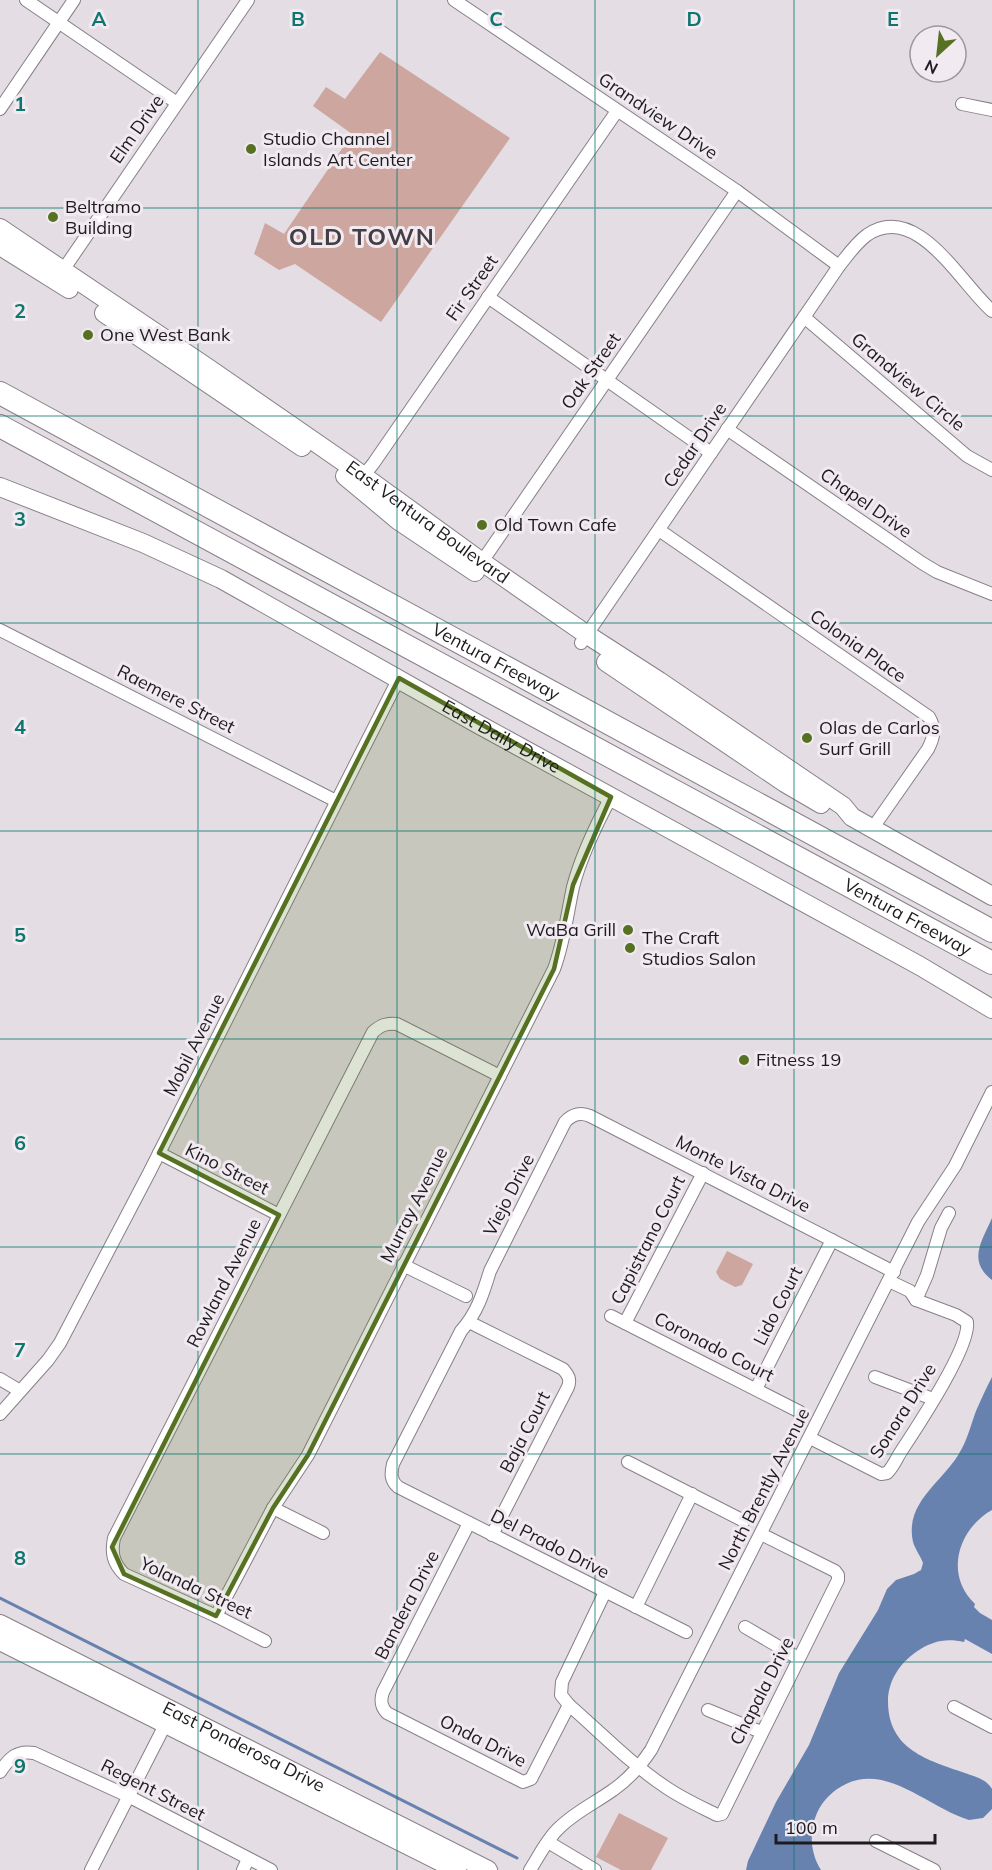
<svg xmlns="http://www.w3.org/2000/svg" width="992" height="1870" font-family="Mulish,sans-serif">
<style>
.green{fill:#cca69f}
.water{fill:#6882b0}
.lines{fill:none;stroke-linecap:round;stroke-linejoin:round}
.stream{stroke:#6882b0;stroke-width:3}
.minor-casing{stroke:#878087;stroke-width:14}
.secondary-casing{stroke:#878087;stroke-width:20}
.motorway-casing{stroke:#878087;stroke-width:24}
.minor{stroke:#fff;stroke-width:12}
.secondary{stroke:#fff;stroke-width:18}
.motorway{stroke:#fff;stroke-width:22}
.marked{fill:#577123;fill-opacity:0.2;stroke:#577123;stroke-width:4.5;stroke-linejoin:round}
.grid{fill:none;stroke:#0f766e;stroke-width:1.5;stroke-opacity:0.55}
.poi-dot{fill:#577123;stroke:#f1eaf1;stroke-width:2}
.labels{text-anchor:middle;stroke-width:6;stroke-linejoin:round;paint-order:stroke}
.street-label{font-size:18px;fill:#1e1b1e;stroke:#f1eaf1}
.poi-label{font-size:18px;fill:#1e1b1e;stroke:#f1eaf1;text-anchor:start}
.district-label{font-size:24px;font-weight:bold;letter-spacing:1.5px;fill:#443e44;stroke:#f1eaf1}
.grid-label{font-size:20px;text-anchor:middle;font-weight:bold;fill:#0f766e;stroke:#f1eaf1;stroke-width:6;stroke-linejoin:round;paint-order:stroke}
</style>
<rect width="100%" height="100%" fill="#e4dde4"/>
<g class="green">
<polygon points="380,52 510,138 381,322 295,264 279,270 254,254 265,223 284,234 352,134 313,106 326,87 345,99"/>
<polygon points="727,1251 753,1264 742,1285 735,1287 720,1279 716,1272"/>
<polygon points="619,1813 668,1838 651,1870 621,1870 596,1857"/>
</g>
<g class="water">
<path d="M992,1218V1280C967,1261 982,1241 992,1218Z"/>
<path d="M992,1377V1510C958,1529 944,1575 975,1604L974,1607L980,1613L992,1620V1654L965,1639L964,1642C946,1638 932,1641 916,1652C900,1663 888,1681 888,1701C888,1750 928,1760 965,1773C976,1777 986,1779 992,1789V1809L983,1818L969,1820C929,1808 888,1764 846,1784C833,1790 823,1800 817,1813C809,1831 810,1853 821,1870H746L748,1861L776,1802L809,1745L839,1673L878,1610L887,1589L896,1580L914,1574L921,1570L923,1563C920,1555 915,1549 913,1542C904,1501 945,1481 961,1450C968,1438 971,1424 976,1411C981,1400 986,1388 992,1377Z"/>
</g>
<g class="lines">
<polyline class="stream" points="0,1598 517,1858"/>
<defs>
<g id="minor">
<polyline points="26,0 177,103"/>
<polyline points="454,0 737,191 839,266"/>
<polyline points="962,104 992,110"/>
<polyline points="0,109 74,0"/>
<polyline points="59,276 248,0"/>
<polyline points="488,297 711,453"/>
<polyline points="804,317 967,456 992,470"/>
<polyline points="727,429 922,563 937,572 992,594"/>
<polyline points="360,480 373,464 617,111"/>
<path d="M659,530L929,717C936,729 934,737 928,749L872,829"/>
<polyline points="479,566 737,191"/>
<polyline points="0,630 336,801"/>
<path d="M581,643L839,266C847,256 856,243 867,235C917,201 960,283 992,311"/>
<polyline points="159,1153 279,1215"/>
<polyline points="403,1265 466,1296"/>
<polyline points="916,1300 927,1275 941,1228 949,1213"/>
<polyline points="611,1316 800,1412"/>
<path d="M469,1322L563,1369C568,1375 571,1379 568,1387L492,1535"/>
<polyline points="625,1323 703,1173"/>
<polyline points="875,1377 933,1399"/>
<polyline points="0,1379 20,1391"/>
<polyline points="756,1389 832,1240"/>
<polyline points="0,1414 48,1360 60,1343 149,1173 399,678"/>
<path d="M810,1438L881,1474L887,1473C894,1466 897,1457 902,1450C917,1427 971,1346 967,1322L956,1315L916,1300L910,1291L889,1281"/>
<polyline points="628,1462 744,1521"/>
<polyline points="273,1508 323,1533"/>
<path d="M469,1523L383,1692C380,1701 381,1707 387,1713L523,1782L531,1779L569,1705"/>
<path d="M605,1592L562,1682L561,1695L569,1705C600,1732 630,1763 664,1786C681,1798 699,1806 717,1815L722,1814L838,1580V1575L835,1571L761,1534"/>
<polyline points="636,1607 692,1494"/>
<path d="M216,1616L273,1508L308,1455L554,969C564,942 567,915 573,887C581,856 596,825 611,797"/>
<polyline points="745,1627 798,1658"/>
<path d="M686,1632L398,1487C390,1480 391,1473 393,1464L461,1331C477,1313 483,1294 490,1271L565,1122C572,1114 581,1112 590,1116L894,1272"/>
<path d="M265,1641L216,1616L124,1574C113,1563 111,1553 114,1538L373,1032C381,1025 386,1023 397,1024L500,1076"/>
<polyline points="954,1707 992,1727"/>
<polyline points="708,1710 761,1732"/>
<path d="M0,1772C9,1758 17,1750 34,1753L128,1796L271,1870"/>
<polyline points="876,1841 934,1870"/>
<polyline points="548,1842 595,1870"/>
<polyline points="91,1870 165,1725"/>
<polyline points="243,1870 248,1859"/>
<path d="M530,1870C539,1856 547,1839 559,1828C575,1812 595,1803 613,1790C629,1779 641,1765 651,1750L918,1222L955,1166L992,1092"/>
</g>
<g id="secondary">
<path id="s1" d="M0,228L208,368L351,467L482,562L586,634L659,681L843,806L852,817L992,896"/>
<polyline points="0,246 69,289"/>
<polyline points="104,313 302,447"/>
<polyline points="345,476 399,521 475,572"/>
<path id="s2" d="M0,487L143,543L221,579L476,723L920,966L992,1009"/>
<polyline points="606,662 785,783 821,804"/>
<path id="s3" d="M0,1624L488,1870"/>
<polyline points="0,1641 457,1870"/>
</g>
<g id="motorway">
<path id="s4" d="M0,393L992,931"/>
<path id="s5" d="M0,426L992,963"/>
</g>
</defs>
<use href="#minor" class="minor-casing"/>
<use href="#secondary" class="secondary-casing"/>
<use href="#motorway" class="motorway-casing"/>
<use href="#minor" class="minor"/>
<use href="#secondary" class="secondary"/>
<use href="#motorway" class="motorway"/>
</g>
<path class="marked" d="M399,678L611,797L573,885L554,969L308,1455L273,1508L216,1616L124,1574L112,1547L279,1215L159,1153Z"/>
<path class="grid" d="M198,0V1870M397,0V1870M595,0V1870M794,0V1870M0,208H992M0,416H992M0,623H992M0,831H992M0,1039H992M0,1247H992M0,1454H992M0,1662H992"/>
<g class="poi-dot">
<circle cx="251" cy="149" r="6"/>
<circle cx="53" cy="217" r="6"/>
<circle cx="88" cy="335" r="6"/>
<circle cx="482" cy="525" r="6"/>
<circle cx="807" cy="738" r="6"/>
<circle cx="628" cy="930" r="6"/>
<circle cx="630" cy="948" r="6"/>
<circle cx="744" cy="1060" r="6"/>
</g>
<g class="labels">
<g class="street-label">
<text transform="translate(658 116) rotate(34)" y="6">Grandview Drive</text>
<text transform="translate(137 129) rotate(-55)" y="6">Elm Drive</text>
<text transform="translate(472 288) rotate(-55)" y="6">Fir Street</text>
<text transform="translate(591 371) rotate(-55)" y="6">Oak Street</text>
<text transform="translate(908 382) rotate(40)" y="6">Grandview Circle</text>
<text transform="translate(695 445) rotate(-56)" y="6">Cedar Drive</text>
<text transform="translate(866 503) rotate(35)" y="6">Chapel Drive</text>
<text dy="6" stroke="none"><textPath href="#s1" startOffset="519">East Ventura Boulevard</textPath></text>
<text transform="translate(858 646) rotate(35)" y="6">Colonia Place</text>
<text dy="6" stroke="none"><textPath href="#s4" startOffset="564">Ventura Freeway</textPath></text>
<text transform="translate(176 699) rotate(27)" y="6">Raemere Street</text>
<text dy="6" stroke="none"><textPath href="#s2" startOffset="561">East Daily Drive</textPath></text>
<text dy="6" stroke="none"><textPath href="#s5" startOffset="1032">Ventura Freeway</textPath></text>
<text transform="translate(194 1045) rotate(-63)" y="6">Mobil Avenue</text>
<text transform="translate(227 1169) rotate(27)" y="6">Kino Street</text>
<text transform="translate(743 1174) rotate(27)" y="6">Monte Vista Drive</text>
<text transform="translate(509 1195) rotate(-63)" y="6">Viejo Drive</text>
<text transform="translate(414 1205) rotate(-63)" y="6">Murray Avenue</text>
<text transform="translate(648 1240) rotate(-63)" y="6">Capistrano Court</text>
<text transform="translate(224 1283) rotate(-63)" y="6">Rowland Avenue</text>
<text transform="translate(778 1306) rotate(-63)" y="6">Lido Court</text>
<text transform="translate(714 1347) rotate(27)" y="6">Coronado Court</text>
<text transform="translate(903 1411) rotate(-58)" y="6">Sonora Drive</text>
<text transform="translate(525 1432) rotate(-63)" y="6">Baja Court</text>
<text transform="translate(764 1489) rotate(-63)" y="6">North Brently Avenue</text>
<text transform="translate(550 1544) rotate(27)" y="6">Del Prado Drive</text>
<text transform="translate(196 1588) rotate(25)" y="6">Yolanda Street</text>
<text transform="translate(407 1605) rotate(-63)" y="6">Bandera Drive</text>
<text transform="translate(762 1691) rotate(-63)" y="6">Chapala Drive</text>
<text transform="translate(483 1741) rotate(27)" y="6">Onda Drive</text>
<text dy="6" stroke="none"><textPath href="#s3" startOffset="273">East Ponderosa Drive</textPath></text>
<text transform="translate(153 1790) rotate(27)" y="6">Regent Street</text>
</g>
<g class="poi-label">
<text x="263" y="145">Studio Channel<tspan x="263" dy="21">Islands Art Center</tspan></text>
<text x="65" y="213">Beltramo<tspan x="65" dy="21">Building</tspan></text>
<text x="100" y="341">One West Bank</text>
<text x="494" y="531">Old Town Cafe</text>
<text x="819" y="734">Olas de Carlos<tspan x="819" dy="21">Surf Grill</tspan></text>
<text x="616" y="936" text-anchor="end">WaBa Grill</text>
<text x="642" y="944">The Craft<tspan x="642" dy="21">Studios Salon</tspan></text>
<text x="756" y="1066">Fitness 19</text>
</g>
<g class="district-label">
<text x="362" y="245">OLD TOWN</text>
</g>
</g>
<g class="grid-label">
<text x="99" y="26">A</text>
<text x="298" y="26">B</text>
<text x="496" y="26">C</text>
<text x="694" y="26">D</text>
<text x="893" y="26">E</text>
<text x="20" y="111">1</text>
<text x="20" y="318">2</text>
<text x="20" y="526">3</text>
<text x="20" y="734">4</text>
<text x="20" y="942">5</text>
<text x="20" y="1150">6</text>
<text x="20" y="1357">7</text>
<text x="20" y="1565">8</text>
<text x="20" y="1773">9</text>
</g>
<g transform="translate(938 54) rotate(207)"><circle r="28" fill="#f1eaf1" stroke="#9d979d" stroke-width="1.5"/>
<path d="M0-4.5L10 22L0 15L-10 22Z" fill="#577123"/>
<text y="-9" font-size="16" font-weight="bold" text-anchor="middle" fill="#1e1b1e">N</text>
</g>
<path d="M776 1834v9h159v-9" fill="none" stroke="#1e1b1e" stroke-width="3"/>
<text x="785" y="1834" font-size="18" fill="#1e1b1e" stroke="#f1eaf1" stroke-width="4.5" paint-order="stroke">100 m</text>
</svg>
